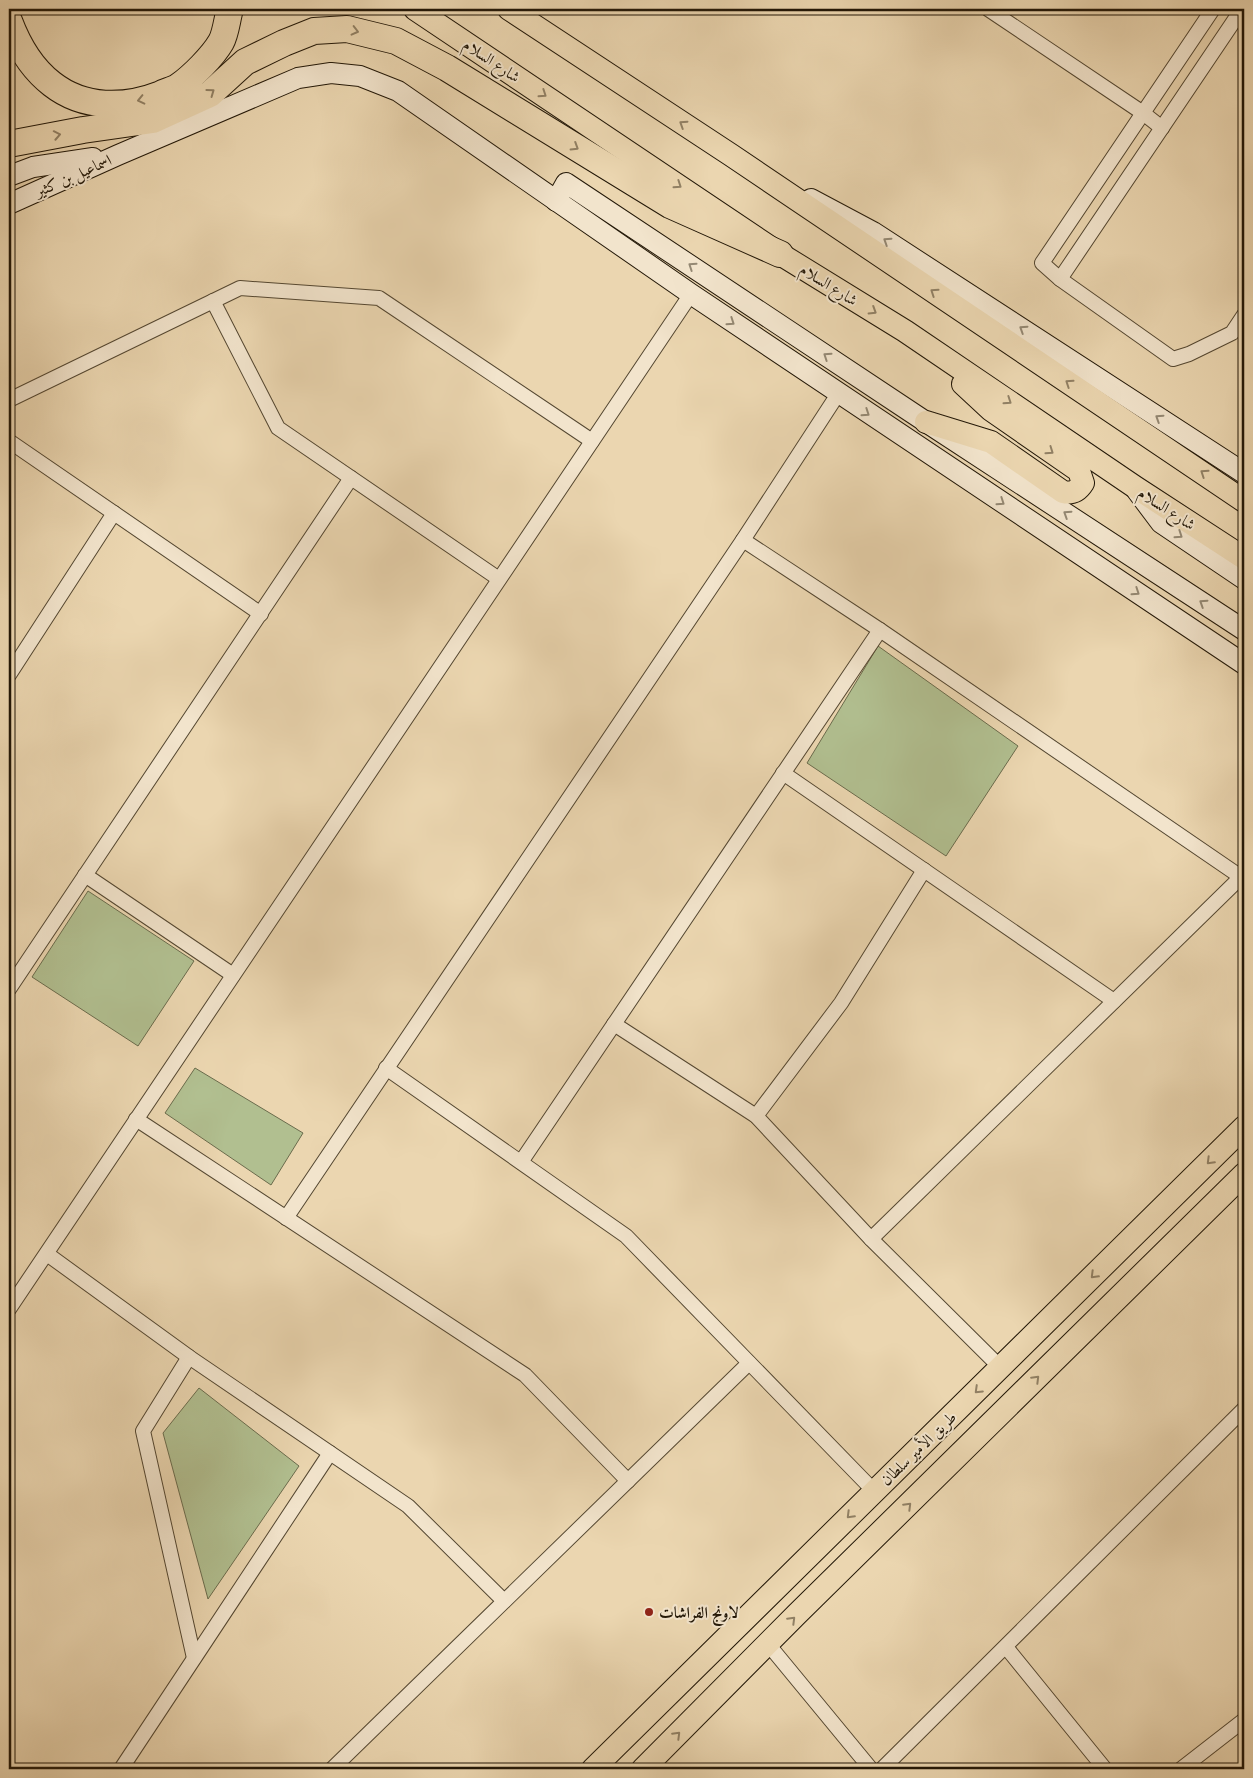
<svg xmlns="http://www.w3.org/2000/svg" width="1253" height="1778" font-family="'EB Garamond',Amiri,serif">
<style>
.green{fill:#b1bf90;stroke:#6a6b4c}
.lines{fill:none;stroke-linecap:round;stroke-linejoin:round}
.minor-casing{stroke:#544731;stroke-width:16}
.secondary-casing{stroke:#221707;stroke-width:22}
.primary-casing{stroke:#221707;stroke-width:24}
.motorway-casing{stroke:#221707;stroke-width:28}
.minor{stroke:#f2e4cc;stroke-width:14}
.secondary{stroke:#f2e4cc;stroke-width:20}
.primary{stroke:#ebd6b0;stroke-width:22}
.motorway{stroke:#ebd6b0;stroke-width:26}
.oneway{stroke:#918064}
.oneway2{stroke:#948873}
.poi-dot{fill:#8f2418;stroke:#f2e4cc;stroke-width:2}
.labels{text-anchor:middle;stroke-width:4;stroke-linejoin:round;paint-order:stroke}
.street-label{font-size:16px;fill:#221707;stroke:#f2e4cc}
.poi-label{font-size:16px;font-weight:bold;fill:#221707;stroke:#f2e4cc;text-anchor:start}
</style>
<rect width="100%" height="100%" fill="#ebd6b0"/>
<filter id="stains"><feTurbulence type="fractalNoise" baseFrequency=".004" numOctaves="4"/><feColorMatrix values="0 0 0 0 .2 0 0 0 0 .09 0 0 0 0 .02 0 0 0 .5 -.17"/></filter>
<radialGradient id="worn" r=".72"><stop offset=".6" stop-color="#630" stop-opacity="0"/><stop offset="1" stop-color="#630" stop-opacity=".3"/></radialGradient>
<g class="green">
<polygon points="878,646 1018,746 946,856 807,763"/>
<polygon points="88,891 194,961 138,1046 32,977"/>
<polygon points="195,1068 303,1133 271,1185 165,1113"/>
<polygon points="199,1388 299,1466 208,1599 163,1433"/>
</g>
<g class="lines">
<defs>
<g id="minor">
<polyline points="988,9 1143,113 1162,128"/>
<polyline points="1213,9 1042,263 1060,279 1242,9"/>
<polyline points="1060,279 1173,359 1189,354 1232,333 1244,315"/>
<polyline points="213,301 278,428 499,579"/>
<polyline points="9,400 240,288 379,298 592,441"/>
<polyline points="9,441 261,614"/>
<polyline points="743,540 880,630 1241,877 1244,881"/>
<polyline points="9,675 114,513"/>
<polyline points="783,773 1114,1001"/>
<polyline points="85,875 233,975"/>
<polyline points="9,989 351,478"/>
<polyline points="614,1024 756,1116 871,1239 1001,1368"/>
<polyline points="386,1068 626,1236 874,1491"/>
<polyline points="756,1116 841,1003 924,870"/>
<polyline points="136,1119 525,1375 628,1481"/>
<polyline points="521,1162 880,630"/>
<polyline points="286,1218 743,540 838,394"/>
<polyline points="871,1239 1241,877 1244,872"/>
<polyline points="47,1254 189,1357 408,1506 504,1601"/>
<polyline points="9,1309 691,294"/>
<polyline points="189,1357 143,1431 194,1658"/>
<polyline points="768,1644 871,1769"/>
<polyline points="1006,1647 1105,1769"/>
<polyline points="121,1769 330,1453"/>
<polyline points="332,1769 749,1363"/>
<polyline points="882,1769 1244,1409"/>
<polyline points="1181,1769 1244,1720"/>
</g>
<g id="secondary">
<polyline points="9,176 33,167 93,158"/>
<polyline points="811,199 873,232 1244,473"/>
<polyline points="556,201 566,183 926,422 1244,630"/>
<polyline points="9,204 118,155 298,78 331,73 360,76 398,91 691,294 1244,664"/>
<polyline points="1137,491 1161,523 1244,579"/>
</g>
<g id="primary">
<polyline points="415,9 780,254 905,331 1135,487 1244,558"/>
<polyline points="509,9 731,155 1244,501"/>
<path d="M926,422L991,442L1063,492C1072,494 1078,491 1083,483L1079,471L991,410L963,384"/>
<polyline points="593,1769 1244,1127"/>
<polyline points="643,1769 797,1614 1244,1174"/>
</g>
<g id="motorway">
<path d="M9,21C18,45 31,68 52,84C84,109 125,108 161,94C166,91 174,90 179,86C192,77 213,56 221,42C226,33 227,19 230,9"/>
<polyline points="9,144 83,130 153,120 210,94 245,62 284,43 314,31 347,29 396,41 447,68 670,205 780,254"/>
</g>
</defs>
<use href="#minor" class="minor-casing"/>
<use href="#secondary" class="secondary-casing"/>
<use href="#primary" class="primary-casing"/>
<use href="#motorway" class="motorway-casing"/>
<use href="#minor" class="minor"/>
<use href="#secondary" class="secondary"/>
<use href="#primary" class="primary"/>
<use href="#motorway" class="motorway"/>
</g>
<defs><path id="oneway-chevron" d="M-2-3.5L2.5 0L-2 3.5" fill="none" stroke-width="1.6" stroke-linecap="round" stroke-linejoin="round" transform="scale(1.25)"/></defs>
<g class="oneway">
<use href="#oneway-chevron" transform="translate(355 31) rotate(14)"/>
<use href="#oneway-chevron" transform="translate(211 92) rotate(-36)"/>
<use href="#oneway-chevron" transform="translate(543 94) rotate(34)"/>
<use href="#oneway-chevron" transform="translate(141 100) rotate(167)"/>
<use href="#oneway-chevron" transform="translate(683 124) rotate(-147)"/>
<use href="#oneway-chevron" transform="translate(57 135) rotate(-11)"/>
<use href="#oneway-chevron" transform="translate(575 147) rotate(32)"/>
<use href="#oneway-chevron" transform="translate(678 185) rotate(34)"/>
<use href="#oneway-chevron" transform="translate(934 292) rotate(-146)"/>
<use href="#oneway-chevron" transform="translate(873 311) rotate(32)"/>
<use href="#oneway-chevron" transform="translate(1069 383) rotate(-146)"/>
<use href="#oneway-chevron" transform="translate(1008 401) rotate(34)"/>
<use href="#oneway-chevron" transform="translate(1050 451) rotate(35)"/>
<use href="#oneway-chevron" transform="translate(1204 473) rotate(-146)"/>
<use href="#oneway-chevron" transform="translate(1210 1161) rotate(135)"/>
<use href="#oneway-chevron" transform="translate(1094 1275) rotate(135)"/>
<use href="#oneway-chevron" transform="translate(1036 1379) rotate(-45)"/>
<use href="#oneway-chevron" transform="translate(978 1390) rotate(136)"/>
<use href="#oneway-chevron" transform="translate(908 1506) rotate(-45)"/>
<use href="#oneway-chevron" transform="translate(850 1515) rotate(135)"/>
<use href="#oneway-chevron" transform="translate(792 1620) rotate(-45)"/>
<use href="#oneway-chevron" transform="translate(677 1735) rotate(-45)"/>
</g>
<g class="oneway2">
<use href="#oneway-chevron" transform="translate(887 241) rotate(-147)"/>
<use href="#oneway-chevron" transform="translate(692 266) rotate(-146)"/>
<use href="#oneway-chevron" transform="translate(731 322) rotate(34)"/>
<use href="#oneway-chevron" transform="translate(1023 329) rotate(-147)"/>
<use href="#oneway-chevron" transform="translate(827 356) rotate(-146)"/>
<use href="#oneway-chevron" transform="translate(866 413) rotate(34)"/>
<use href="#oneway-chevron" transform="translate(1159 418) rotate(-147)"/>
<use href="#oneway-chevron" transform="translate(1001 502) rotate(34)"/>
<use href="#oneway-chevron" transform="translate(1067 514) rotate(-147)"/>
<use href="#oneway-chevron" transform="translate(1179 535) rotate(34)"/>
<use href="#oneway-chevron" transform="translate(1136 592) rotate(34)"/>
<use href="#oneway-chevron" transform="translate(1203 603) rotate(-147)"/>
</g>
<circle class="poi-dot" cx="649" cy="1612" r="5"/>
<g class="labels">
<g class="street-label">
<text transform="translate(492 60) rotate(34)" y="6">شارع السلام</text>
<text transform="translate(73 175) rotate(-24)" y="6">اسماعيل بن كثير</text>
<text transform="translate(829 284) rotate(32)" y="6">شارع السلام</text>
<text transform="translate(1167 508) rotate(33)" y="6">شارع السلام</text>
<text transform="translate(918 1448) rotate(-44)" y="6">طريق الأمير سلطان</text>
</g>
<g class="poi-label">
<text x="659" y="1618">لاونج الفراشات</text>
</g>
</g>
<rect width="1253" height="1778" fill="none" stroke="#ebd6b0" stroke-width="30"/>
<rect x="10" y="10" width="1233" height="1758" fill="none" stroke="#221707" stroke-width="2.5"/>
<rect x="15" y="15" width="1223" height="1748" fill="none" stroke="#221707"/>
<rect width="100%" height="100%" filter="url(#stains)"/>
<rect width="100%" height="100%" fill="url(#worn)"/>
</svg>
